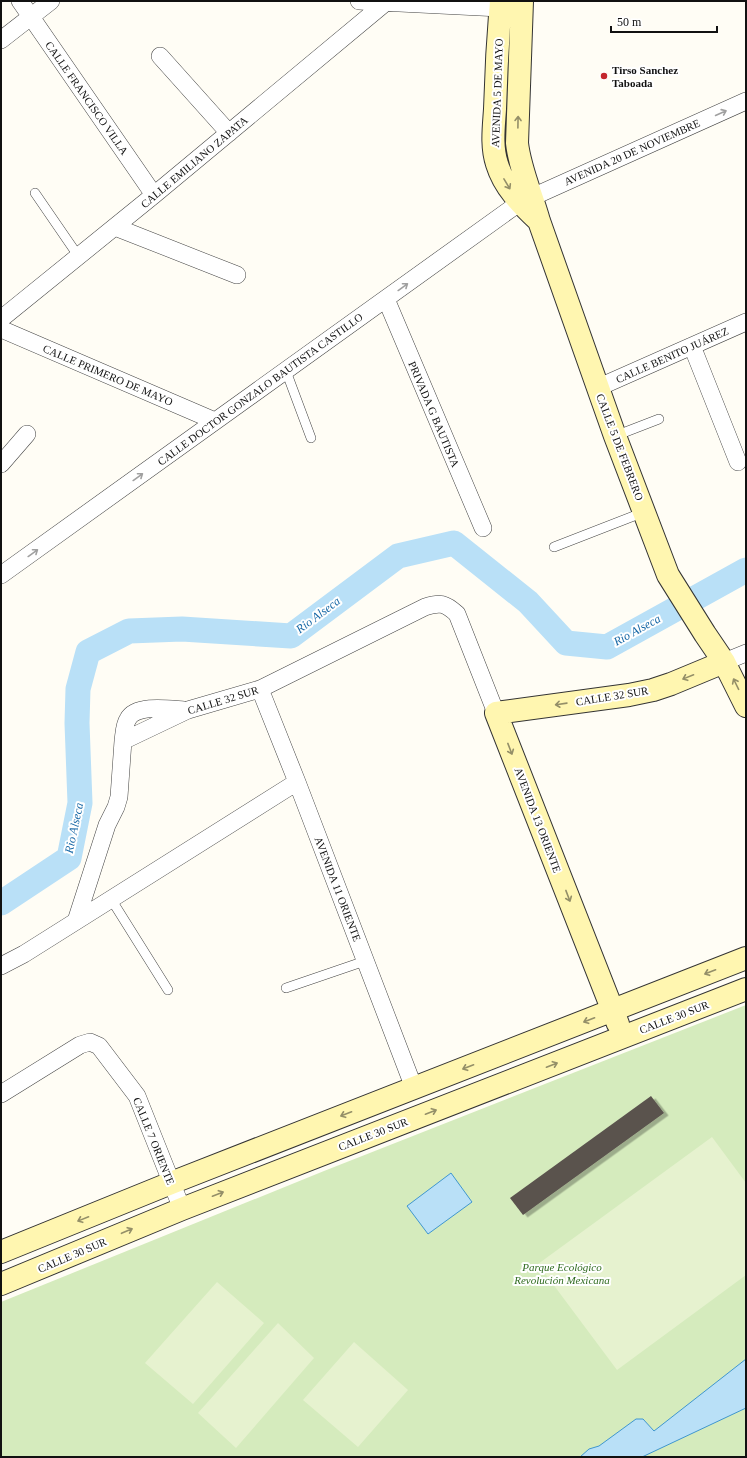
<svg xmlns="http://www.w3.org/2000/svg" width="747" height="1458" font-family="'Times New Roman',serif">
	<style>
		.green { fill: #d5ebbd }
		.pitch { fill: #e6f2cf }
		.water { fill: #b9e0f7; stroke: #3f96cf }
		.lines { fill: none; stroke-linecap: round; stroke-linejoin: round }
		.river { stroke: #b9e0f7; stroke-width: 25 }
		.building { fill: #5a524d; filter: url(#shadow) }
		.service-casing { stroke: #444; stroke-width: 10 }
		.minor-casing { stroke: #444; stroke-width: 18 }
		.secondary-casing { stroke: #333; stroke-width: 24 }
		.service { stroke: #fff; stroke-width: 9 }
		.minor { stroke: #fff; stroke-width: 17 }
		.secondary { stroke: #fff6b0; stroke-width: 22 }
		.oneway { stroke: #a0a0a0 }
		.oneway2 { stroke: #948f68 }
		.poi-dot { fill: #c4262e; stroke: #fff; stroke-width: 1.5 }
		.labels { text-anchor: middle; stroke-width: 4; stroke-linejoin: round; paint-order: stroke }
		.poi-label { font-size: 11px; font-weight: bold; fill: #111; stroke: #fff; text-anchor: start }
		.street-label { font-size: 11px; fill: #111; stroke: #fff }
		.park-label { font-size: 11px; font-style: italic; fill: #2f6b1f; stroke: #fff }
		.water-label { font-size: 12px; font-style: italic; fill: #1768a6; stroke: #fff }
	</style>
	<defs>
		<filter id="shadow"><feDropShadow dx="4.5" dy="2.5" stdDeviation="0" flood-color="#0004"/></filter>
	</defs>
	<rect width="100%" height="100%" fill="#fffdf5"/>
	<!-- green -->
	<path class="green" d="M 746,1005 L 746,1457 L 1,1457 L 1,1302 L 324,1171 Z"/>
	<!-- pitch -->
	<path class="pitch" d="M 712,1137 L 746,1183 L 746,1275 L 617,1370 L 538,1264 Z
		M 217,1282 L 264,1323 L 193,1404 L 145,1363 Z
		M 278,1323 L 314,1358 L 236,1448 L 198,1413 Z
		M 354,1342 L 408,1390 L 358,1447 L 303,1400 Z"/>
	<!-- water -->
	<path class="water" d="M 451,1173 L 472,1202 L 428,1234 L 407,1206 Z
		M 746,1359 L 746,1408 L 642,1457 L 580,1457 L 589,1449 L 599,1446 L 636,1419 L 643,1419 L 654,1431 Z"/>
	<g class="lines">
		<!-- river -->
		<path class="river" d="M 1,903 L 69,858 L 80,803 L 77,723 L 78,689 L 88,652 L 129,631 L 182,629 L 291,636 L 398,556 L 454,543 L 528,602 L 566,643 L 607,647 L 746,570"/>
	</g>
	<!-- building -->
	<path class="building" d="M 651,1096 L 664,1113 L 523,1215 L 510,1198 Z"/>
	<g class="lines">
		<defs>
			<path id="service" d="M 35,193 L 79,257
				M 286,371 L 311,438
				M 615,436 L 659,419
				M 554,547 L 644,512
				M 111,899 L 168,990
				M 286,988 L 365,961"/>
			<path id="minor" d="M 20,1 L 154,195
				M 359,1 L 500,8
				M 1,40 L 51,1
				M 160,56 L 229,133
				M 115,227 L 237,275
				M 386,299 L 483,528
				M 1,319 L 154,195 L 385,3
				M 1,329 L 215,421
				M 692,346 L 738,462
				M 597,388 L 746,322
				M 1,464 L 27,434
				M 1,575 L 519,203 L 746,101
				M 724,662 L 746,653
				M 260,689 L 297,782 L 414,1088
				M 123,741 C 124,734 124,725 128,719 C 136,704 169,709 184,710
				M 76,921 L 107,825 L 116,807 L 119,797 L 123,741 L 188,710 L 260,689 L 425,607 C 440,602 445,603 457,614 L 496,713
				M 1,966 L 24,954 L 297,782
				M 1,1094 L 80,1045 L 90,1042 L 99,1046 L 137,1096 L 182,1209"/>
			<path id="secondary" d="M 501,1 C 498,37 496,73 495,109 C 494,126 491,146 497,164 C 504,187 521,204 538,220
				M 522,1 L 517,143 C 520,170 532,195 539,221 L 615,436 L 668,575 L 705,634 L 724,662 L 746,706
				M 618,1024 L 496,713 L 629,695 L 653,690 L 671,684 L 724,662
				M 1,1252 L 171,1183 L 746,958
				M 1,1284 L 182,1209 L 746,989"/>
		</defs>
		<!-- service casing -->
		<use href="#service" class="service-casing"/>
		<!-- minor casing -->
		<use href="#minor" class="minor-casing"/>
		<!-- secondary casing -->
		<use href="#secondary" class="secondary-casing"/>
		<!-- service -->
		<use href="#service" class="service"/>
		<!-- minor -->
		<use href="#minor" class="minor"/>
		<!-- secondary -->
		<use href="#secondary" class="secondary"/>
	</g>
	<!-- one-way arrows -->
	<defs><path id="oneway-shaft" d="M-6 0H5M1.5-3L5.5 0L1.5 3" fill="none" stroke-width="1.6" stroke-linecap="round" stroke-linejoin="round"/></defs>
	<g class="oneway">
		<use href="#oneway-shaft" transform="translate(721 113) rotate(-24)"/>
		<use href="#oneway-shaft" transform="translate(403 287) rotate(-36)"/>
		<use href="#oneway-shaft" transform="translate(138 477) rotate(-36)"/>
		<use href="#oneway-shaft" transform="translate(33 553) rotate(-36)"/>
	</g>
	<g class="oneway2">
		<use href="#oneway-shaft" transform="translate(518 122) rotate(-89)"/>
		<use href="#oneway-shaft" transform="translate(507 184) rotate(59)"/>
		<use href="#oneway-shaft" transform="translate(688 677) rotate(158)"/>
		<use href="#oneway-shaft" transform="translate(736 684) rotate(-116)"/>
		<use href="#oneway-shaft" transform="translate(561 704) rotate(172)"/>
		<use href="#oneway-shaft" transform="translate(510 749) rotate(69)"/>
		<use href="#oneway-shaft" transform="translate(568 896) rotate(69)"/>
		<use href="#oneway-shaft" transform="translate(710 972) rotate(159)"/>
		<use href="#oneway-shaft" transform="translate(589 1020) rotate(159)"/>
		<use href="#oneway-shaft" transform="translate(552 1065) rotate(-21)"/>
		<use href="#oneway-shaft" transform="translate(468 1067) rotate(159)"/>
		<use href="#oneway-shaft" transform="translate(431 1112) rotate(-21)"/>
		<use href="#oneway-shaft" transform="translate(346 1114) rotate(159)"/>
		<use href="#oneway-shaft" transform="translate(218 1194) rotate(-21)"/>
		<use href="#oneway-shaft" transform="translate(83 1219) rotate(158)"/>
		<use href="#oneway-shaft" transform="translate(127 1231) rotate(-23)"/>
	</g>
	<!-- markers -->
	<circle class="poi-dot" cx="604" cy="76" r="4"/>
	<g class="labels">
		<!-- poi labels -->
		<g class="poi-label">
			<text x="612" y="74">Tirso Sanchez<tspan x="612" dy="13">Taboada</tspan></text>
		</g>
		<!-- street labels -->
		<g class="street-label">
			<text transform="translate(497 93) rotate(-88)" y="4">AVENIDA 5 DE MAYO</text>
			<text transform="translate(87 98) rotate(55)" y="4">CALLE FRANCISCO VILLA</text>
			<text transform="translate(632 152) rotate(-24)" y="4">AVENIDA 20 DE NOVIEMBRE</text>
			<text transform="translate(194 162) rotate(-40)" y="4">CALLE EMILIANO ZAPATA</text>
			<text transform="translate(672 355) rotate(-24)" y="4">CALLE BENITO JUÁREZ</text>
			<text transform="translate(108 375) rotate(23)" y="4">CALLE PRIMERO DE MAYO</text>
			<text transform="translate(260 389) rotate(-36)" y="4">CALLE DOCTOR GONZALO BAUTISTA CASTILLO</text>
			<text transform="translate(434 414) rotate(67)" y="4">PRIVADA G BAUTISTA</text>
			<text transform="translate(620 447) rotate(69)" y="4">CALLE 5 DE FEBRERO</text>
			<text transform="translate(612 696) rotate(-9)" y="4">CALLE 32 SUR</text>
			<text transform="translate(223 700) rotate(-17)" y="4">CALLE 32 SUR</text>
			<text transform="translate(538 820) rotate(69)" y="4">AVENIDA 13 ORIENTE</text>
			<text transform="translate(338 889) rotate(69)" y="4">AVENIDA 11 ORIENTE</text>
			<text transform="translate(674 1017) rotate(-21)" y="4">CALLE 30 SUR</text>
			<text transform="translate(373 1134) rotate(-21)" y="4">CALLE 30 SUR</text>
			<text transform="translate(154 1141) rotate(68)" y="4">CALLE 7 ORIENTE</text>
			<text transform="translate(72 1255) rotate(-23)" y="4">CALLE 30 SUR</text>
		</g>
		<!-- park labels -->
		<g class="park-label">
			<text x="562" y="1271">Parque Ecológico<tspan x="562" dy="13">Revolución Mexicana</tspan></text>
		</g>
		<!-- water labels -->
		<g class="water-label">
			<text transform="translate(318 615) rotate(-37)" y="4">Rio Alseca</text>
			<text transform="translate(637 630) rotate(-29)" y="4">Rio Alseca</text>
			<text transform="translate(74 828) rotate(-78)" y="4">Rio Alseca</text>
		</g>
	</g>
	<!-- border -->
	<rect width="747" height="1458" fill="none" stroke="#111111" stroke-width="4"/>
	<!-- scale -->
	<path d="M611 26v6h106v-6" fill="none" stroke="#111111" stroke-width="2"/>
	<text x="617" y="26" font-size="12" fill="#111111" stroke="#ffffff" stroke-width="3" paint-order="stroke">50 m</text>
</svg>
